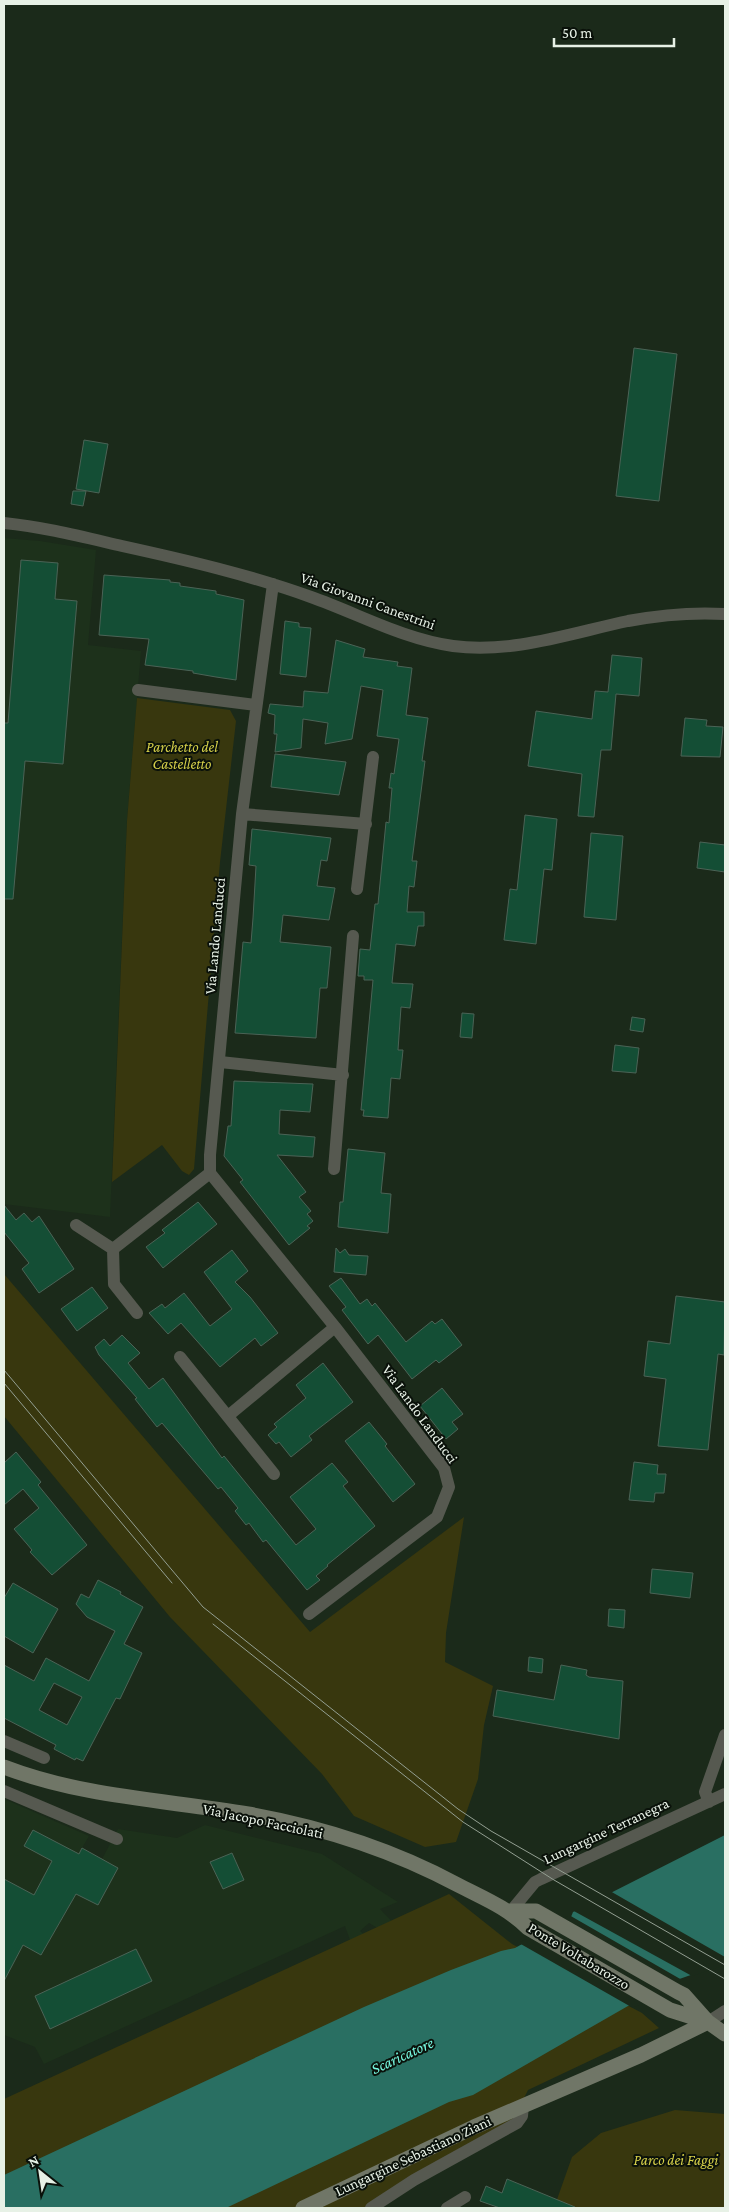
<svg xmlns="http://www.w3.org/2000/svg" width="729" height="2212" font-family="'Crimson Pro',serif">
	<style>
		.built { fill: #1d311b }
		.green { fill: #38370e }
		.water { fill: #296f62 }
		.pier { fill: #1b2a1a }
		.building { fill: #144e35; stroke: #4b6356; fill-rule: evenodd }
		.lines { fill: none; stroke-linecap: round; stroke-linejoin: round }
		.street { stroke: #565950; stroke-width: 12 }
		.secondary { stroke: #707667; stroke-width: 15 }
		.tram { stroke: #939f92; stroke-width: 1 }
		.labels { text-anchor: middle; stroke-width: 4; stroke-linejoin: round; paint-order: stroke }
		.street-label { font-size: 15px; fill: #e7f1e6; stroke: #0a110a }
		.park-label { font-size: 15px; font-style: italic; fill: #d5cf49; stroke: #0a110a }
		.water-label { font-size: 16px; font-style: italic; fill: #78f9e1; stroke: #0a110a }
	</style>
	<rect width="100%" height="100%" fill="#1b2a1a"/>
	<!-- built -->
	<path class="built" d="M 4,538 L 40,541 L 96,550 L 88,645 L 141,651 L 127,820 L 110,1217 L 4,1204 Z
		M 4,1799 L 89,1836 L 82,1848 L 102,1859 L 118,1829 L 177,1838 L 205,1825 L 322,1854 L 398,1902 L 380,1909 L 409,1939 L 379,1929 L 369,1923 L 360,1931 L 367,1937 L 351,1943 L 345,1926 L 44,2064 L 35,2047 L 4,2035 Z"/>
	<!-- green -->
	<path class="green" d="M 137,698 L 230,710 L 236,721 L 220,862 L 194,1169 L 189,1175 L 182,1171 L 162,1145 L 112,1182 L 127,821 Z
		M 4,1274 L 310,1632 L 464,1517 L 446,1633 L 445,1662 L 493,1686 L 484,1725 L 478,1779 L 456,1842 L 425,1847 L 354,1816 L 322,1774 L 170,1617 L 4,1416 Z
		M 449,1894 L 512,1944 L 642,2013 L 659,2028 L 528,2090 L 508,2130 L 373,2208 L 4,2208 L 4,2099 Z
		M 675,2110 L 725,2114 L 725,2208 L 554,2208 L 572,2157 L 601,2133 Z"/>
	<!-- water -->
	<path class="water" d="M 725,1835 L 725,1963 L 668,1983 L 473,2095 L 449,2102 L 226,2208 L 4,2208 L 4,2175 L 364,2007 L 451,1970 L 501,1951 L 515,1948 L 571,1917 L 573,1912 Z"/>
	<!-- pier -->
	<path class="pier" d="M 610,1891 L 725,1957 L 725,1965 L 692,1976 L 572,1910 Z
		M 569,1915 L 682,1980 L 633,2008 L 519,1943 Z"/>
	<!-- building -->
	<path class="building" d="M 634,348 L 677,354 L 659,501 L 616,496 Z
		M 84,440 L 108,444 L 99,493 L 76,489 Z
		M 73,491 L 86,491 L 83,506 L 71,504 Z
		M 21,560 L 58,563 L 55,599 L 77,601 L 63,764 L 25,761 L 13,899 L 4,899 L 4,723 L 8,723 Z
		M 104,575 L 170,580 L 170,582 L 180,583 L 180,586 L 216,591 L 216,594 L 244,600 L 236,680 L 216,677 L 193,673 L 193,671 L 145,665 L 149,639 L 99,635 Z
		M 285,621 L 299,623 L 299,627 L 311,628 L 306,677 L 280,674 Z
		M 336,640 L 365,649 L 363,657 L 398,662 L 397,666 L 412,668 L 406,715 L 428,718 L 422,761 L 425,761 L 412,861 L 417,861 L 414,887 L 409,886 L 407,912 L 424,912 L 424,926 L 418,926 L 415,946 L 396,944 L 392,983 L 413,984 L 410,1008 L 401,1007 L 398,1050 L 403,1050 L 400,1079 L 391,1078 L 388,1118 L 363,1116 L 364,1110 L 361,1110 L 373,980 L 364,980 L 364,976 L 358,976 L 360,949 L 370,950 L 375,904 L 378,904 L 386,822 L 389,823 L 392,788 L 389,788 L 391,773 L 394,774 L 399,739 L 377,736 L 383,690 L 361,686 L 352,739 L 325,744 L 328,723 L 303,719 L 301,748 L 275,752 L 277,734 L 274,734 L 275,715 L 268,713 L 270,704 L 303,707 L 304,691 L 328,693 Z
		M 612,655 L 642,658 L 639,696 L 616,694 L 611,750 L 601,750 L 594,817 L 578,816 L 582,774 L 528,766 L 536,711 L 592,719 L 595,691 L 608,692 Z
		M 685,718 L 707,720 L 706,726 L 723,727 L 720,757 L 681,756 Z
		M 275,754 L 346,762 L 339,795 L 271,787 Z
		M 525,815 L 557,819 L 552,870 L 544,869 L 536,944 L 504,940 L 510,889 L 517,890 Z
		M 252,829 L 331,838 L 327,861 L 321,860 L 317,886 L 335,888 L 329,920 L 283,915 L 280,942 L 331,947 L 327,988 L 320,988 L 316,1038 L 235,1033 L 243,942 L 251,943 L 253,918 L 256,866 L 249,865 Z
		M 591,833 L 623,836 L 616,920 L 584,917 Z
		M 700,842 L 725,845 L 725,872 L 697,868 Z
		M 462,1013 L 474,1014 L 472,1038 L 460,1037 Z
		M 632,1017 L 645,1019 L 643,1032 L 630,1030 Z
		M 615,1045 L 639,1048 L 636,1073 L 612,1071 Z
		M 234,1081 L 313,1084 L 310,1112 L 280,1110 L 279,1134 L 315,1137 L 313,1157 L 277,1155 L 306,1192 L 299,1197 L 311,1211 L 307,1214 L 313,1221 L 307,1226 L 310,1228 L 289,1245 L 240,1182 L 243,1180 L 224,1156 L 228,1126 L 231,1126 Z
		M 348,1149 L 385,1153 L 381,1193 L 391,1194 L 388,1233 L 338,1227 L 340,1202 L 343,1202 Z
		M 198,1202 L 217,1224 L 163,1268 L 146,1247 L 165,1233 L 162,1230 Z
		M 4,1205 L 16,1220 L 24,1213 L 32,1222 L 39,1216 L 74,1269 L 39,1293 L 22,1269 L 29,1263 L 4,1232 Z
		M 336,1248 L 340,1253 L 345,1249 L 349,1255 L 368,1256 L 366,1275 L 334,1272 Z
		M 232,1250 L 248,1271 L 235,1282 L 250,1297 L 278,1333 L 261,1346 L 255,1338 L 220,1367 L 181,1323 L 168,1334 L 149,1313 L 162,1304 L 165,1308 L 184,1293 L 210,1326 L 232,1309 L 204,1272 Z
		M 341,1278 L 360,1304 L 367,1299 L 372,1306 L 375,1303 L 406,1342 L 432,1321 L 435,1324 L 442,1319 L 462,1345 L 439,1363 L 436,1360 L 412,1379 L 378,1335 L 368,1344 L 342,1310 L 346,1307 L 329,1286 Z
		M 92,1287 L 108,1308 L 77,1331 L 61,1309 Z
		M 676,1296 L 725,1302 L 724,1355 L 718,1354 L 708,1450 L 658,1446 L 666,1379 L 644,1376 L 648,1341 L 670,1344 Z
		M 122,1335 L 140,1353 L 128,1363 L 149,1389 L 163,1378 L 222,1458 L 224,1456 L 296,1545 L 316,1529 L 290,1497 L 332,1463 L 348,1482 L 343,1486 L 375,1526 L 327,1565 L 328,1566 L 316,1576 L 320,1580 L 307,1590 L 266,1540 L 263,1542 L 249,1523 L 246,1525 L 235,1511 L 238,1508 L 221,1487 L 218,1489 L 162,1423 L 157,1427 L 135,1399 L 137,1398 L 99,1355 L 95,1347 L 104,1339 L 110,1346 Z
		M 323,1363 L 353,1402 L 309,1436 L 312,1440 L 291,1457 L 279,1442 L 276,1444 L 268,1435 L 277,1427 L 274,1424 L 306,1398 L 296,1385 Z
		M 442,1388 L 463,1414 L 452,1422 L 458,1429 L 446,1439 L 420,1406 Z
		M 369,1422 L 387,1444 L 385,1446 L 415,1484 L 393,1502 L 345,1441 Z
		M 16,1452 L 41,1482 L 38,1485 L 87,1545 L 52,1575 L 30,1552 L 32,1550 L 27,1544 L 14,1529 L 39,1508 L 23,1489 L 4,1505 L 4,1463 Z
		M 634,1462 L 658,1465 L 657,1474 L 666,1474 L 664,1493 L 655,1493 L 654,1502 L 629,1500 Z
		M 652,1569 L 693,1573 L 690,1598 L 650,1593 Z
		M 98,1580 L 121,1592 L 120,1594 L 143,1607 L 124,1644 L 142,1653 L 120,1699 L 116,1698 L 83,1761 L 76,1758 L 75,1760 L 54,1749 L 56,1745 L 4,1718 L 4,1665 L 34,1681 L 46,1658 L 89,1681 L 115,1631 L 87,1617 L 76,1604 L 81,1594 L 89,1598 ZM 54,1683 L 82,1697 L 67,1725 L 39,1710 Z
		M 13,1583 L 58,1609 L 33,1653 L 4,1636 L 4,1598 Z
		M 609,1609 L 625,1610 L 624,1628 L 608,1626 Z
		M 529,1657 L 543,1659 L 542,1673 L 528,1671 Z
		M 561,1665 L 587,1670 L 586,1675 L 589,1677 L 623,1681 L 619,1739 L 493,1716 L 497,1690 L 554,1700 Z
		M 33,1830 L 79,1854 L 82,1848 L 118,1868 L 98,1905 L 76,1894 L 41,1955 L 23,1945 L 4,1981 L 4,1879 L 34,1895 L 52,1861 L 24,1846 Z
		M 232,1853 L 244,1880 L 223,1889 L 210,1862 Z
		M 136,1949 L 152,1981 L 50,2029 L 35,1996 Z
		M 507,2179 L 575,2207 L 575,2208 L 500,2208 L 480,2201 L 486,2186 L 502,2193 Z"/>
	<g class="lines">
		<!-- street -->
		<path class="street" d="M 4,523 C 44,527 83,537 122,546 C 186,560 250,575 311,597 C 359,614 403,639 453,646 C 512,654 571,633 628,621 C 660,615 692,612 725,614
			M 273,584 L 242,814 L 210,1155 L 210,1173 L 335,1327 L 444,1468 L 449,1487 L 437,1517 L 309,1614
			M 138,690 L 256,705
			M 242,814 L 366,824
			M 357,889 L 373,757
			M 220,1062 L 343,1075
			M 334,1169 L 353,936
			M 76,1225 L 113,1249 L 114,1284 L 137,1313
			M 113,1249 L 210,1173
			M 180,1357 L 274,1474
			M 228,1416 L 335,1327
			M 4,1741 L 44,1758
			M 4,1791 L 117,1839
			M 709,1802 L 705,1792 L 725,1735
			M 511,1911 L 535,1882 L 541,1879 L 725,1794
			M 708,2022 L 725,2011
			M 371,2208 L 414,2180 L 517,2123 L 522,2116 L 523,2105
			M 447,2208 L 465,2197"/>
		<!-- secondary -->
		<path class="secondary" d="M 4,1767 C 82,1797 166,1800 248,1814 C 321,1827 393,1850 458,1885 C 485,1899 506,1907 528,1928 L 670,2010 L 708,2022
			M 511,1911 L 536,1911 L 678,1992 L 684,1995 L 708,2022 L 725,2034
			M 303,2208 L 474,2127 L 641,2055 L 708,2022"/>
		<!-- tram -->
		<path class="tram" d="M 4,1370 L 203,1607 L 458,1809 L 491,1831 L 725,1965
			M 4,1383 L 172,1583
			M 213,1624 L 463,1822 L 554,1880 L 725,1979"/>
	</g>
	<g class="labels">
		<!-- street labels -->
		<g class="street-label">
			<text transform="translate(368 601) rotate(20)" y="5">Via Giovanni Canestrini</text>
			<text transform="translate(215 936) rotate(-85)" y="5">Via Lando Landucci</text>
			<text transform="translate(420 1414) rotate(54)" y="5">Via Lando Landucci</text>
			<text transform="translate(263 1821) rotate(12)" y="5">Via Jacopo Facciolati</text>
			<text transform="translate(606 1831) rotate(-25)" y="5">Lungargine Terranegra</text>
			<text transform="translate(579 1956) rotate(31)" y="5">Ponte Voltabarozzo</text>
			<text transform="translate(413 2156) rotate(-25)" y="5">Lungargine Sebastiano Ziani</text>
		</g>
		<!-- park labels -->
		<g class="park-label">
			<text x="182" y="752">Parchetto del<tspan x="182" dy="17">Castelletto</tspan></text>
			<text x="676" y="2165">Parco dei Faggi</text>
		</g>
		<!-- water labels -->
		<g class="water-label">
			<text transform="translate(402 2055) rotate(-25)" y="6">Scaricatore</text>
		</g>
	</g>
	<!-- border -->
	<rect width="729" height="2212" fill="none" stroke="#e7f1e6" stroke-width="10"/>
	<!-- north arrow -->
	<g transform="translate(40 2172) rotate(330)" stroke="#0a110a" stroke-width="4" paint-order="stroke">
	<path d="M0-4L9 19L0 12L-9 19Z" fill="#e7f1e6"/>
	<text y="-8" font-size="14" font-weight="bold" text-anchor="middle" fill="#e7f1e6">N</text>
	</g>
	<!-- scale -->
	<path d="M554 38v8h120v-8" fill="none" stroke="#e7f1e6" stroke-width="2.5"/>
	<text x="562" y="38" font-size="15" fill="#e7f1e6" stroke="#0a110a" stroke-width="4" paint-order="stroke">50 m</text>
</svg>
